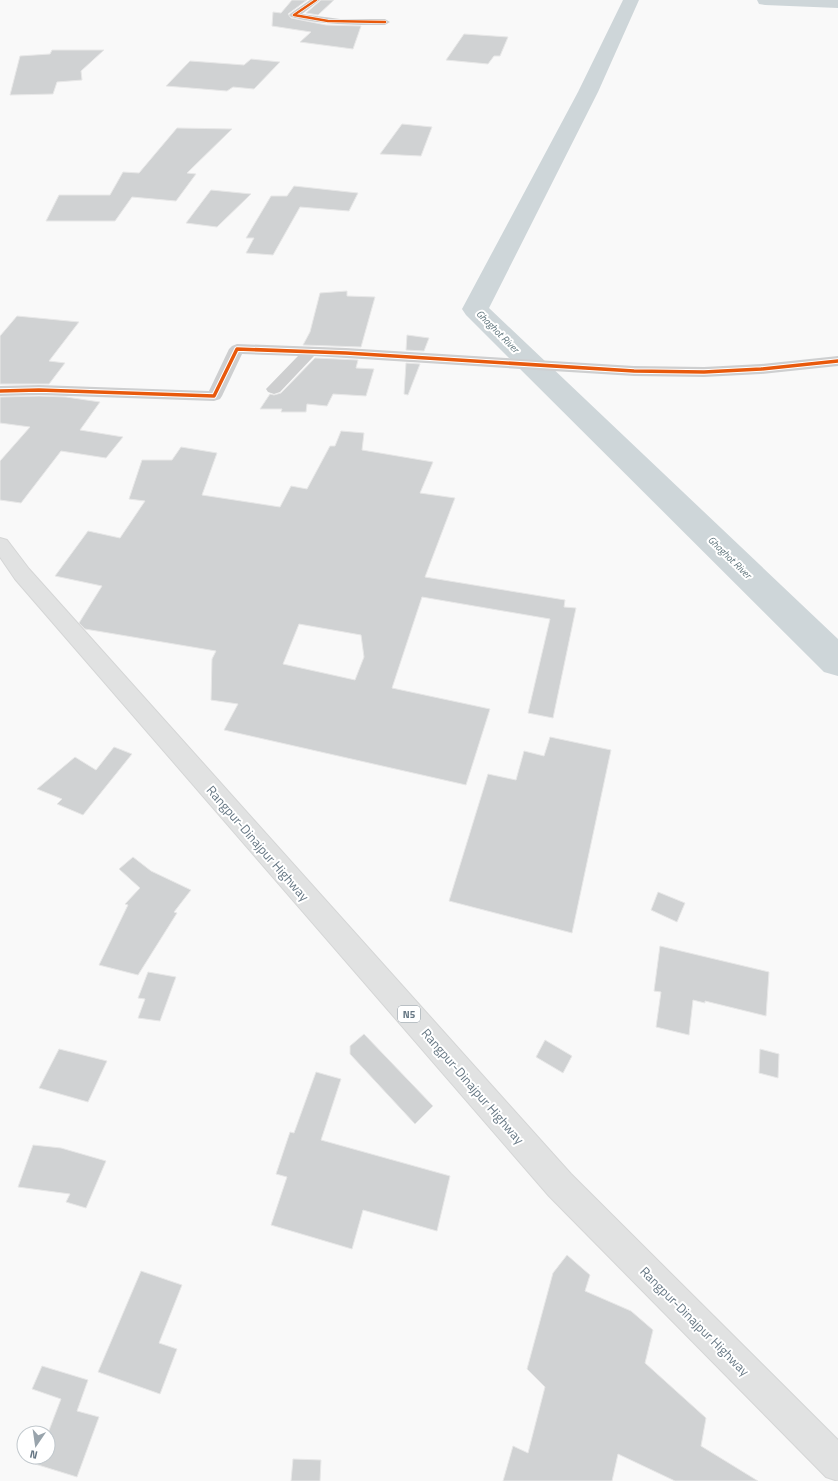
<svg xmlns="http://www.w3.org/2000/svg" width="838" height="1481" font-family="'Titillium Web',sans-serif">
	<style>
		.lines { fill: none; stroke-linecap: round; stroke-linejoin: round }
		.river { fill: #ced6d9; fill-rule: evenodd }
		.building { fill: #d0d2d3; stroke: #e8e8e8; fill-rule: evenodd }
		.highway-casing { stroke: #d5d6d6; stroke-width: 2 }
		.minor { fill: #cecfd0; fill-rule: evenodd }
		.highway { fill: #e1e2e2; fill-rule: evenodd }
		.cycleway-far1-casing { stroke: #fff; stroke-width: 3.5 }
		.cycleway-casing { stroke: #fff; stroke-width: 5.5 }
		.cycleway-far1 { stroke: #e8590c; stroke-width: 2.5 }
		.cycleway { stroke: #e8590c; stroke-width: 3.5 }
		.labels { text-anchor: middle; stroke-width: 4; stroke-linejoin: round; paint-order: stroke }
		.far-water-label { font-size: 10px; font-style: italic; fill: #60757c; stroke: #fff }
		.shield { fill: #fff; stroke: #939fa8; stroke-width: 1 }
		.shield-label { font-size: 10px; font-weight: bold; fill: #657683 }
		.near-street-label { font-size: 13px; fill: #657683; stroke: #fff }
	</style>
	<rect width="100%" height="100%" fill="#f9f9f9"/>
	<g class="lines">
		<!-- river -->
		<path class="river" d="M 623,0 L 639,0 L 598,92 L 489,308 L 838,639 L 838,676 L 824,672 L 466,315 L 462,309 L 578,92 Z
			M 757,0 L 838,0 L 838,8 L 765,5 L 759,4 Z"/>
	</g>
	<!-- building -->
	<path class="building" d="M 292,0 L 307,0 L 288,14 L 291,18 L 326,25 L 361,26 L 353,49 L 300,42 L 311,32 L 272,26 L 273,12 L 281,13 Z
		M 321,0 L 334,0 L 318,15 L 306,13 Z
		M 464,34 L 508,37 L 500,56 L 494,56 L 488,64 L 446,60 Z
		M 52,50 L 104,50 L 81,71 L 82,80 L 57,82 L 53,94 L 10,95 L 20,56 L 50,54 Z
		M 251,59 L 280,62 L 254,89 L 233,87 L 227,91 L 166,86 L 190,61 L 244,65 Z
		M 402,124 L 432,127 L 421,156 L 380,154 Z
		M 177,128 L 232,129 L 187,173 L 196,174 L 176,201 L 132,197 L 115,221 L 46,221 L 59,195 L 110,195 L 123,172 L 139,173 Z
		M 294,186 L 358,193 L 349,211 L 300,207 L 273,255 L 246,253 L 254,238 L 246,238 L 271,196 L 287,196 Z
		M 211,190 L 251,194 L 217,227 L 186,223 Z
		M 347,291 L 347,296 L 375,297 L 361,347 L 303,345 L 310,332 L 320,293 Z
		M 17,316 L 79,322 L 49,361 L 65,363 L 49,384 L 0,384 L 0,336 Z
		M 407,335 L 429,338 L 424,351 L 406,350 Z
		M 315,358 L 358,360 L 356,368 L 374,369 L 366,396 L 333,394 L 327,406 L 307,404 L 306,412 L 281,412 L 282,409 L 260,409 L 270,394 L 274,395 L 281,393 Z
		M 406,363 L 420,364 L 408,395 L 404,394 Z
		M 39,396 L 66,397 L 100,402 L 80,430 L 123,437 L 106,458 L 61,451 L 21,503 L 0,500 L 0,461 L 30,427 L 0,423 L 0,397 Z
		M 341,431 L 364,433 L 362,450 L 433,462 L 420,493 L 455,498 L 425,577 L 565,600 L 564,607 L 576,608 L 553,718 L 528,713 L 550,619 L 422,597 L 392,688 L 490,709 L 466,785 L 224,730 L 238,704 L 211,700 L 212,659 L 216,651 L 85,629 L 79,623 L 102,586 L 55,576 L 88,531 L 120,538 L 145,501 L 129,499 L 142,460 L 172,460 L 181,447 L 217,453 L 202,495 L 280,507 L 291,486 L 307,489 L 330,446 L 335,446 ZM 299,624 L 361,635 L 364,657 L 355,680 L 283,664 Z
		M 550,737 L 611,750 L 572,933 L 449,901 L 488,774 L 516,780 L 524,751 L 544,756 Z
		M 114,747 L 132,754 L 83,815 L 57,804 L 62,799 L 37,789 L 75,757 L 96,770 Z
		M 133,857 L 151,871 L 191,890 L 174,912 L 177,913 L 138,975 L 99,965 L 128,905 L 125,904 L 140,888 L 119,869 Z
		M 658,892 L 685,903 L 677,922 L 651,910 Z
		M 660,946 L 769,972 L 766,1016 L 705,1001 L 705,1003 L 693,1000 L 689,1035 L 656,1027 L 661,992 L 654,991 Z
		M 148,972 L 176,977 L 160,1021 L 138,1018 L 145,999 L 138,998 Z
		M 364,1034 L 433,1106 L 415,1124 L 350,1054 L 350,1046 Z
		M 545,1040 L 572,1056 L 563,1073 L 536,1057 Z
		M 59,1049 L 107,1061 L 88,1102 L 39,1088 Z
		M 760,1049 L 779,1054 L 778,1078 L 759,1073 Z
		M 316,1072 L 341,1079 L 321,1140 L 450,1176 L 437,1231 L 363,1210 L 352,1249 L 271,1225 L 287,1177 L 276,1174 L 290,1132 L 294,1133 Z
		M 33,1145 L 61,1148 L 106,1161 L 86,1208 L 66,1202 L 70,1194 L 18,1187 Z
		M 567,1255 L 590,1275 L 585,1291 L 631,1311 L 653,1330 L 645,1363 L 706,1418 L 701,1446 L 758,1481 L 675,1481 L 618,1454 L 612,1481 L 503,1481 L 513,1446 L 528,1453 L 545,1387 L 527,1369 L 553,1273 Z
		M 141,1271 L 182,1285 L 159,1343 L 177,1349 L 160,1394 L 98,1372 Z
		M 42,1366 L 88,1380 L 77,1411 L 99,1417 L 77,1477 L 35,1464 L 38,1457 L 48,1457 L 48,1433 L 61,1399 L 32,1389 Z
		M 293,1459 L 321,1460 L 320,1481 L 291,1481 Z"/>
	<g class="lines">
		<defs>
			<path id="highway" d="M 0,538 L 7,540 L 29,569 L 571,1174 L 838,1440 L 838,1481 L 826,1477 L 549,1196 L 15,579 L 0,557 Z"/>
		</defs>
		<!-- highway casing -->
		<use href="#highway" class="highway-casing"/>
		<!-- minor -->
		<path class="minor" d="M 310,0 L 320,0 L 302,14 L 340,19 L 385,19 L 390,22 L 385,25 C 353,25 322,25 291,17 L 289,15 L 291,13 Z
			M 237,344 L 346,348 L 634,366 L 704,367 L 761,364 L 838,356 L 838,366 L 761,374 L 704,377 L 634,376 L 314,356 L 280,392 L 274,394 L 268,392 L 266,389 L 298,356 L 242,354 L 222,396 L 220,399 L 214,401 L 39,395 L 0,396 L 0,386 L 39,385 L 209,391 L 229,349 L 232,346 Z"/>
		<!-- highway -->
		<use href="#highway" class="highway"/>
		<defs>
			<path id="cycleway-far1" d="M 316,0 L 294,15 L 328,21 L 385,22"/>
			<path id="cycleway" d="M 0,391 L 39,390 L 214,396 L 237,349 L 346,353 L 634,371 L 704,372 L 761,369 L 838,361"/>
		</defs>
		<!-- cycleway-far1 casing -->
		<use href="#cycleway-far1" class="cycleway-far1-casing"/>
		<!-- cycleway casing -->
		<use href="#cycleway" class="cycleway-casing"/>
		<!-- cycleway-far1 -->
		<use href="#cycleway-far1" class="cycleway-far1"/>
		<!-- cycleway -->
		<use href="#cycleway" class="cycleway"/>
	</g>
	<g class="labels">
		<!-- far-water labels -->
		<g class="far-water-label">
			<text transform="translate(498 331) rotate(45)" y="4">Ghaghot River</text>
			<text transform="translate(730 557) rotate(44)" y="4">Ghaghot River</text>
		</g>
		<!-- shield labels -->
		<rect class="shield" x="398" y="1006" width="22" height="16" rx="3"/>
		<g class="shield-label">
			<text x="409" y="1018">N5</text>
		</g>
		<!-- near-street labels -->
		<g class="near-street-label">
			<text transform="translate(258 843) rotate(49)" y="5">Rangpur-Dinajpur Highway</text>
			<text transform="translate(473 1086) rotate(49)" y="5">Rangpur-Dinajpur Highway</text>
			<text transform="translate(695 1321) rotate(45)" y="5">Rangpur-Dinajpur Highway</text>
		</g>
	</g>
	<!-- north arrow -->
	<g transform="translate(36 1445) rotate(193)"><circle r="19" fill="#ffffff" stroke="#c1c8cd"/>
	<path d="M0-3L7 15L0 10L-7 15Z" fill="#99a4ac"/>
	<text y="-6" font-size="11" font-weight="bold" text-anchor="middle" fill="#657683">N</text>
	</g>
</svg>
